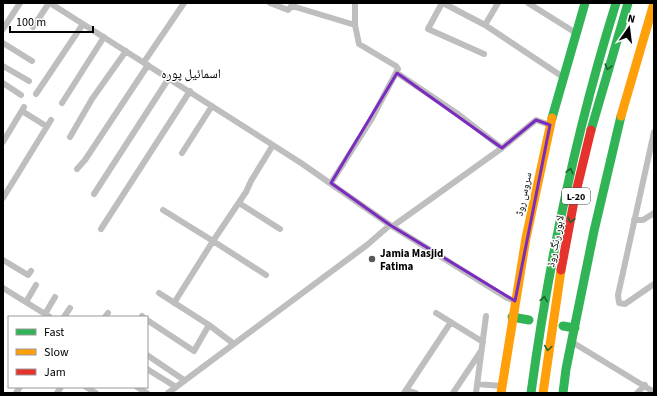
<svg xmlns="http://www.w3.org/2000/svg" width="657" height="396" font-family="'Source Sans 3','Noto Naskh Arabic',sans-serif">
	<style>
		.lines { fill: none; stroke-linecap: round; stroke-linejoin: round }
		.street { stroke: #bebebe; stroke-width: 6 }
		.fast { stroke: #30b455; stroke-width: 9 }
		.slow { stroke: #ff9f0a; stroke-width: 9 }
		.jam { stroke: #e5322d; stroke-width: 9 }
		.oneway { stroke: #1a632f }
		.marked { fill: none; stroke: #7b2cbf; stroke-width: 3; stroke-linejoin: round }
		.poi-dot { fill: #595959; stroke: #fff; stroke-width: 1.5 }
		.labels { text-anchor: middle; stroke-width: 3; stroke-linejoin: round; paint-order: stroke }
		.shield { fill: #fff; stroke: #4c4c4c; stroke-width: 1 }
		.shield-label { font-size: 10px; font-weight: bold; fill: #000 }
		.street-label { font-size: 11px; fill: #000; stroke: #fff }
		.poi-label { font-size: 11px; font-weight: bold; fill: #000; stroke: #fff; text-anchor: start }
		.quarter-label { font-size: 13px; fill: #000; stroke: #fff }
	</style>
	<rect width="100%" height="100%" fill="#fff"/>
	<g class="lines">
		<!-- street -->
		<path class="street" d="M 50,3 L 301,163 L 390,225 L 507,298 L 515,301
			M 270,3 L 288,10 L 294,3
			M 442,3 L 428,29 L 484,54
			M 443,3 L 485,25 L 563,77
			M 528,3 L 576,33
			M 292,6 L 355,25
			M 485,25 L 498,3
			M 33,27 L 49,3
			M 3,29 L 20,3
			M 3,43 L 32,61
			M 144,62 L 184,3
			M 3,66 L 29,81
			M 397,73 L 458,114 L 502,148 L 536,120 L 550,125
			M 3,83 L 21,95
			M 36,94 L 83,24
			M 62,103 L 104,37
			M 22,111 L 46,126
			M 654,132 L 618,295 L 619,303 L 625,304 L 654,284
			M 70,137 L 92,99 L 126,51
			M 3,142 L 24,107
			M 182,153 L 212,106
			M 77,169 L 85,160 L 148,65
			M 331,183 L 371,120 L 398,69 L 396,66 L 359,44 L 355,25 L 355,3
			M 94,194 L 169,78
			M 3,198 L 51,120
			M 239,203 L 280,229
			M 163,210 L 213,241 L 174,303
			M 634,220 L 643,220 L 654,213
			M 393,226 L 502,148
			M 101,229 L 190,91
			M 3,260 L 28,275 L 31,271
			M 266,275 L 213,241 L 246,192 L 251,181 L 273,145
			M 3,288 L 50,317
			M 159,293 L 209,325
			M 26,302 L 36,285
			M 436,313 L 483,342
			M 45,314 L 55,297
			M 142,316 L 143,317
			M 64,317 L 70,308
			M 105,317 L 108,313
			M 147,320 L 194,351 L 209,325 L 234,344
			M 572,342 L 654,392
			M 147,355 L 184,380
			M 147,369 L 176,387
			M 477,384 L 502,386
			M 86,387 L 96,393
			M 137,387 L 147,393
			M 406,390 L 416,393
			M 16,393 L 20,387
			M 57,393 L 61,387
			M 168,393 L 367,245 L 390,225
			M 404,393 L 451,322
			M 453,393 L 481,351
			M 476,393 L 486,316
			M 637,393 L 645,385"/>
		<!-- fast -->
		<path class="fast" d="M 552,118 L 585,3
			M 591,130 L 628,3
			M 512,317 L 529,320
			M 563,326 L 575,328
			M 531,393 C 549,260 576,131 616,3
			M 563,393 L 566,369 L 594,231 L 621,116"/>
		<!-- slow -->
		<path class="slow" d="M 621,116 L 654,3
			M 501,393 L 526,238 L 552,118
			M 543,393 L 561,270"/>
		<!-- jam -->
		<path class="jam" d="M 561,270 L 575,196 L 591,130"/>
	</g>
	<!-- one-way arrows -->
	<defs><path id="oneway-chevron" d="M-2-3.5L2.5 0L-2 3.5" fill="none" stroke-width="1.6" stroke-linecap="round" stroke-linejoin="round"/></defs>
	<g class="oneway">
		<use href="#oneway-chevron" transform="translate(608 67) rotate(106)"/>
		<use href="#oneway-chevron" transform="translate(570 171) rotate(-77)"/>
		<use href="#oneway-chevron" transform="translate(571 220) rotate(102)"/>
		<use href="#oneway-chevron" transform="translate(544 299) rotate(-81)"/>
		<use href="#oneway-chevron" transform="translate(548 348) rotate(98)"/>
	</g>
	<!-- marked area -->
	<path class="marked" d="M 397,73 L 502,148 L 536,120 L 550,125 L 515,301 L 390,225 L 331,183 Z"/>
	<!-- markers -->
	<circle class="poi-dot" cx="372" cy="259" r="4"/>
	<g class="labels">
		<!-- shield labels -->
		<rect class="shield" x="562" y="188" width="28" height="16" rx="3"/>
		<g class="shield-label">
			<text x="576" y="200">L-20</text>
		</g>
		<!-- street labels -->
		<g class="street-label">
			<text transform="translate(523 194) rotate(-78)" y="4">سروس روڈ</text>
			<text transform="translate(555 241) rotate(-79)" y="4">لاہور رنگ روڈ</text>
		</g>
		<!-- poi labels -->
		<g class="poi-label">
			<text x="380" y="257">Jamia Masjid<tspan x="380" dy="13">Fatima</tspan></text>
		</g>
		<!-- quarter labels -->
		<g class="quarter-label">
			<text x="191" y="78">اسمائیل پورہ</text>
		</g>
	</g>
	<!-- border -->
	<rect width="657" height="396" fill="none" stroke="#000000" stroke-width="8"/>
	<!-- legend -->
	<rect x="8" y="316" width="140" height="72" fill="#ffffff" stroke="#999999"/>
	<rect x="16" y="329" width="20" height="6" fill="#30b455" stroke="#999999"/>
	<text x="44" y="336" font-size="12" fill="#000000">Fast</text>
	<rect x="16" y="349" width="20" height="6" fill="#ff9f0a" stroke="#999999"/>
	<text x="44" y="356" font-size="12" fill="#000000">Slow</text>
	<rect x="16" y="369" width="20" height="6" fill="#e5322d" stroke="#999999"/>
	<text x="44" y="376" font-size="12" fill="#000000">Jam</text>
	<!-- north arrow -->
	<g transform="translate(629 28) rotate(14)" stroke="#ffffff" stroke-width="3" paint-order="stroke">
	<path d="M0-3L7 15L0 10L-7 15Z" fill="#000000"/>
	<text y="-6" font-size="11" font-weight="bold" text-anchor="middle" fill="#000000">N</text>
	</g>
	<!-- scale -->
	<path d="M10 26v6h83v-6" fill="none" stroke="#000000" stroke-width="2"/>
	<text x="16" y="26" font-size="12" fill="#000000" stroke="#ffffff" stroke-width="3" paint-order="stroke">100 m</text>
</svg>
